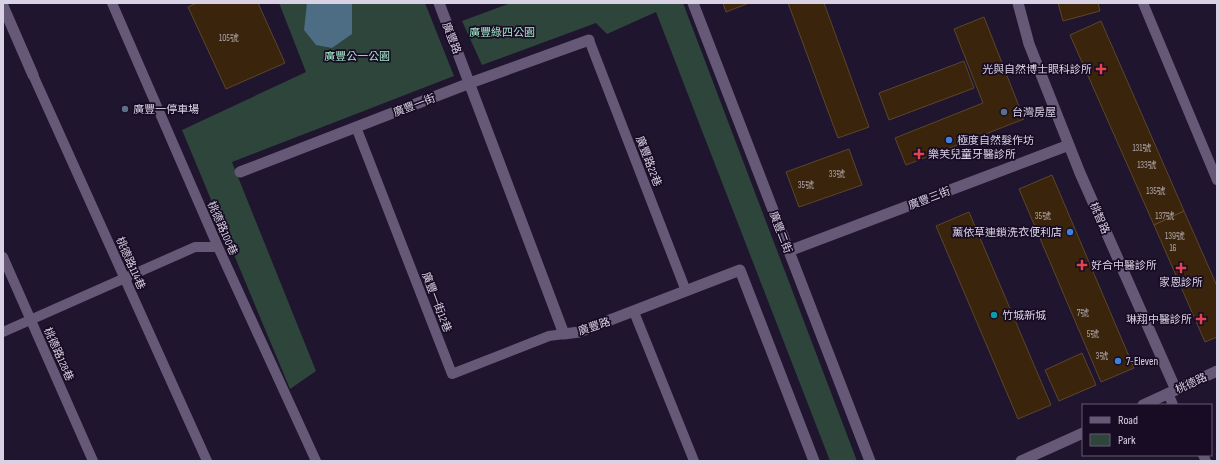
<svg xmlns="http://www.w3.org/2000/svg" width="1220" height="464" font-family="'Sofia Sans Condensed','Noto Sans TC',sans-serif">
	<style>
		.green { fill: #2d453a }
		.water { fill: #4c6d84 }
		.building { fill: #3a250c; stroke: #5b452b }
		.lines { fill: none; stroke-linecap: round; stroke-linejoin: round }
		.service { stroke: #655977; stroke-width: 10 }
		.pedestrian { stroke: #655977; stroke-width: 11 }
		.minor { stroke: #655977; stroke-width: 11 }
		.health-dot { fill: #e0444e; stroke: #170c24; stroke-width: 1.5 }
		.service-dot { fill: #5c6f8a; stroke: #170c24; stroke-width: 1.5 }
		.shop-dot { fill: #3f7fe0; stroke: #170c24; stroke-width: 1.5 }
		.culture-dot { fill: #0f9aa8; stroke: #170c24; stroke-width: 1.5 }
		.labels { text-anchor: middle; stroke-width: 3.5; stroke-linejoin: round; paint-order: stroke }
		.number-label { font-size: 9px; fill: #b1a7ae }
		.park-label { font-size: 11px; fill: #a4e9c8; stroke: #170c24 }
		.street-label { font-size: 11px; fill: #d9d2e4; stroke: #170c24 }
		.poi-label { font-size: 11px; fill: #d9d2e4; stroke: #170c24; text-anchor: start }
	</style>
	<rect width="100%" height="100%" fill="#20152e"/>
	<!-- green -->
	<path class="green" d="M 279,3 L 425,3 L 454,76 L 232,162 L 316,371 L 290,389 L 182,130 L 306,72 Z
		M 511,3 L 683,3 L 857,461 L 830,461 L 656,12 L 607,34 L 596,23 L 482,65 L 462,21 Z"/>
	<!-- water -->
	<path class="water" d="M 307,3 L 352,3 L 352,34 L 332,48 L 316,45 L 304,30 Z"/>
	<!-- building -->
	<path class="building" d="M 197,3 L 258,3 L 285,63 L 226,89 L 188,7 Z
		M 723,3 L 749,3 L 726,12 Z
		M 788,3 L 824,3 L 869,127 L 838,138 Z
		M 1058,3 L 1098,3 L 1100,11 L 1063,21 Z
		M 984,17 L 1024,119 L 906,165 L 895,138 L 983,103 L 954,29 Z
		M 1101,21 L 1184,211 L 1154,225 L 1070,35 Z
		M 964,61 L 974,88 L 889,120 L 879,93 Z
		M 849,149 L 862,185 L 799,207 L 786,172 Z
		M 1052,175 L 1134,368 L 1101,382 L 1019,189 Z
		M 1184,211 L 1217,286 L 1217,337 L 1205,342 L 1154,225 Z
		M 969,212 L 1051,405 L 1018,419 L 936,226 Z
		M 1082,353 L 1096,385 L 1059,401 L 1045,370 Z"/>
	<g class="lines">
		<!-- service -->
		<path class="service" d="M 112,3 L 218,247 L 316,461
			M 1143,3 L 1217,180
			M 589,40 L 686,291
			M 33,75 L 207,461
			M 356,127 L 452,374 L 549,336 L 564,334
			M 3,257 L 93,461
			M 634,312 L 694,461
			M 3,332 L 195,247 L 218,247
			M 1168,393 L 1173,405
			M 1203,455 L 1206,461"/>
		<!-- pedestrian -->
		<path class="pedestrian" d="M 3,6 L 33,75"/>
		<!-- minor -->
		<path class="minor" d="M 439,3 L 564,334 L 579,332 L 740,270 L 814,461
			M 693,3 L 870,461
			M 1018,3 L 1029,44 L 1080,173 L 1176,390
			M 240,172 L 470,83 L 589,40
			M 789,251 L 1069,145
			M 1143,405 L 1217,371
			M 1021,461 L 1083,433"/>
	</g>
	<!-- markers -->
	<g class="health-dot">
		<path d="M1099 63h4v4h4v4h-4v4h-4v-4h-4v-4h4z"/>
		<path d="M917 148h4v4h4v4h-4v4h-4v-4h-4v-4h4z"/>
		<path d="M1080 259h4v4h4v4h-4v4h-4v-4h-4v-4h4z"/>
		<path d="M1179 262h4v4h4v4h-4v4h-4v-4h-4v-4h4z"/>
		<path d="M1199 313h4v4h4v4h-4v4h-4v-4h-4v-4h4z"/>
	</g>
	<g class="service-dot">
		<circle cx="125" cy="109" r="4"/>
		<circle cx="1004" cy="112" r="4"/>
	</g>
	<g class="shop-dot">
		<circle cx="949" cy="140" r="4"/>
		<circle cx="1070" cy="232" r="4"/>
		<circle cx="1118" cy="361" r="4"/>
	</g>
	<circle class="culture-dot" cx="994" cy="315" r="4"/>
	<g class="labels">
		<!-- number labels -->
		<g class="number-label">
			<text x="229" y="41">105號</text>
			<text x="1142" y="151">131號</text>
			<text x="1147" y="168">133號</text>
			<text x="837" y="177">33號</text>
			<text x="806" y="188">35號</text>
			<text x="1156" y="194">135號</text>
			<text x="1043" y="219">35號</text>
			<text x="1165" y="219">137號</text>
			<text x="1175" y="239">139號</text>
			<text x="1173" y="251">16</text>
			<text x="1083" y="316">7號</text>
			<text x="1093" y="337">5號</text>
			<text x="1102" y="359">3號</text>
		</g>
		<!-- park labels -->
		<g class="park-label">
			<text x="502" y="36">廣豐綠四公園</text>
			<text x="357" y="60">廣豐公一公園</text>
		</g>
		<!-- street labels -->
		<g class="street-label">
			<text transform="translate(452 38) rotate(69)" y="4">廣豐路</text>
			<text transform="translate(414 105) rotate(-21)" y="4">廣豐一街</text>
			<text transform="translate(649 161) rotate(69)" y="4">廣豐路22巷</text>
			<text transform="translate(929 198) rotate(-21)" y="4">廣豐三街</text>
			<text transform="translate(1100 218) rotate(66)" y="4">桃智路</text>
			<text transform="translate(223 228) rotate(66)" y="4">桃德路100巷</text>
			<text transform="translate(781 232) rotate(69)" y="4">廣豐二街</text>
			<text transform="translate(131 263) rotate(66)" y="4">桃德路114巷</text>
			<text transform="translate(437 302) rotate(69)" y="4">廣豐一街12巷</text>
			<text transform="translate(594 326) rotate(-18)" y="4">廣豐路</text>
			<text transform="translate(59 354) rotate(66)" y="4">桃德路128巷</text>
			<text transform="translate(1191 383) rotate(-25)" y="4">桃德路</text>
		</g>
		<!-- poi labels -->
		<g class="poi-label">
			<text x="1092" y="73" text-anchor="end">光與自然博士眼科診所</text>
			<text x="133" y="113">廣豐一停車場</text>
			<text x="1012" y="116">台灣房屋</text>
			<text x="957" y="144">極度自然髮作坊</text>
			<text x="928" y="158">樂芙兒童牙醫診所</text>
			<text x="1062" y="236" text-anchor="end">薰依草連鎖洗衣便利店</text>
			<text x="1091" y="269">好合中醫診所</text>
			<text x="1181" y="286" text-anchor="middle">家恩診所</text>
			<text x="1002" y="319">竹城新城</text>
			<text x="1192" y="323" text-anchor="end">琳翔中醫診所</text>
			<text x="1126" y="365">7-Eleven</text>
		</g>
	</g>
	<!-- border -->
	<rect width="1220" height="464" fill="none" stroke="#d9d2e4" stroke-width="8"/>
	<!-- legend -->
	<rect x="1082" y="404" width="130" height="52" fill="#170c24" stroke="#655b71"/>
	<rect x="1090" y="417" width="20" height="6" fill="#655977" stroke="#655b71"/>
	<text x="1118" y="424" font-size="12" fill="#d9d2e4">Road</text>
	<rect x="1090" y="434" width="20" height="12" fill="#2d453a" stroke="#655b71"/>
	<text x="1118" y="444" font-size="12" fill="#d9d2e4">Park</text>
</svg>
